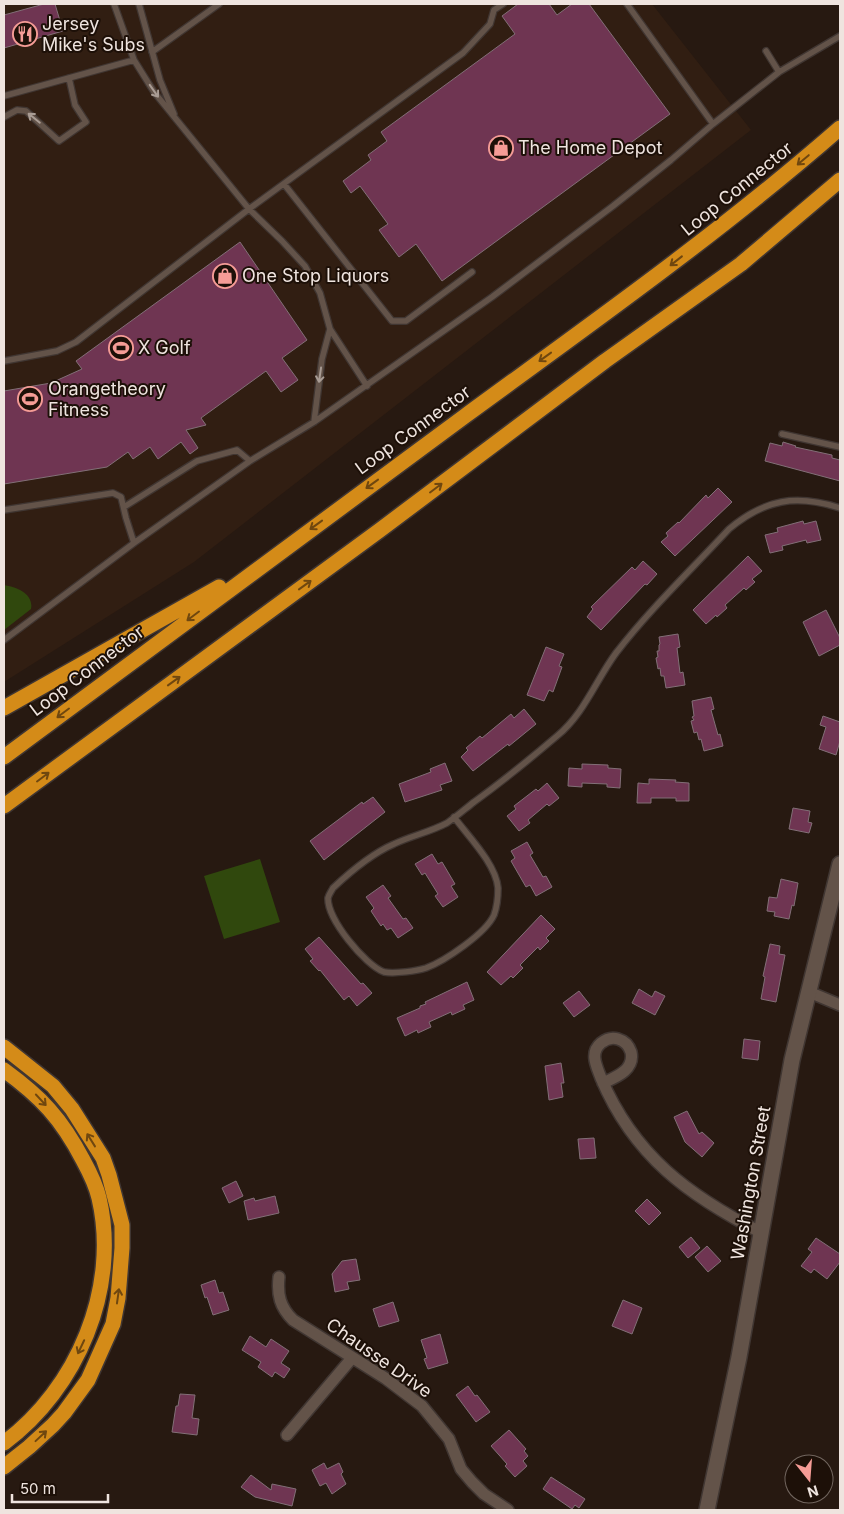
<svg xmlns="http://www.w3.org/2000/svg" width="844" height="1514" font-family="Inter,sans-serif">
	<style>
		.built { fill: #311e12 }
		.green { fill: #30480d }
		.building { fill: #6f3552; stroke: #826f77 }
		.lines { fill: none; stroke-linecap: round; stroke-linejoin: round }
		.service-casing { stroke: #403632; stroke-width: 8 }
		.minor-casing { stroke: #403632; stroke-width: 14 }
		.tertiary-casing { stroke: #403632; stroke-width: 18 }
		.motorway-casing { stroke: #403632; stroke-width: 18 }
		.service { stroke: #635349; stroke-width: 5.5 }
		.minor { stroke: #635349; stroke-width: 11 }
		.tertiary { stroke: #635349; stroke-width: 15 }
		.motorway { stroke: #d48b18; stroke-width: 15 }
		.oneway { stroke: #a99c94 }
		.oneway2 { stroke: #6f470f }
		.labels { text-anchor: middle; stroke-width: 4; stroke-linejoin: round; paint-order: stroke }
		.poi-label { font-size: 18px; fill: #efe4df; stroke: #1d1008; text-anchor: start }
		.street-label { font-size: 18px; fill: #efe4df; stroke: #1d1008 }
	</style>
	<rect width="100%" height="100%" fill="#271911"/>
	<!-- built -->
	<path class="built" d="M 4,4 L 652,4 L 751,130 L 194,562 L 4,682 Z"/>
	<!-- green -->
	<path class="green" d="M 4,585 C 17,587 34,594 31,609 L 4,630 Z
		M 260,859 L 280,922 L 224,939 L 204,876 Z"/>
	<!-- building -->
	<path class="building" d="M 44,4 L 55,4 L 63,31 L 4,48 L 4,15 Z
		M 518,4 L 549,4 L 557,15 L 572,4 L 589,4 L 670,114 L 442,281 L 416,244 L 399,257 L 379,230 L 388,224 L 360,186 L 351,193 L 343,181 L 371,160 L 368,155 L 387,141 L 381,132 L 515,34 L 502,16 Z
		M 240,242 L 307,340 L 282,358 L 298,380 L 281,392 L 266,371 L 201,418 L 206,425 L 186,430 L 198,448 L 190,454 L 181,442 L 158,459 L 150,447 L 133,459 L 128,452 L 107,467 L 4,484 L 4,391 L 51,383 L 82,369 L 76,361 Z
		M 783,442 L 796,446 L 795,447 L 832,455 L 832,458 L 840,460 L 840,481 L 765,461 L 770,443 L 782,446 Z
		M 718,488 L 732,502 L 675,556 L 661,542 L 668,536 L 666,533 L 678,522 L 679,523 L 706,495 L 708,498 Z
		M 803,521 L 804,524 L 816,521 L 821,540 L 807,543 L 806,540 L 782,546 L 783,550 L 770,553 L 765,535 L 778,532 L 777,528 Z
		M 748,556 L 762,571 L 752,579 L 755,582 L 746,590 L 744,588 L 725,605 L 727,608 L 717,617 L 716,615 L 706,624 L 693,610 Z
		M 643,561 L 657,574 L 647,585 L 645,584 L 601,630 L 587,617 L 593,609 L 591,607 L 632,567 L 635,570 Z
		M 826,610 L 840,638 L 840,645 L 819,656 L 803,622 Z
		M 678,634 L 680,647 L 677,648 L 680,673 L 683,672 L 685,685 L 666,688 L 664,676 L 661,676 L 660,668 L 658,669 L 656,658 L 658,657 L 657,651 L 659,651 L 659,645 L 660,644 L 659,637 Z
		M 546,647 L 564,654 L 559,666 L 562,667 L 553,692 L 549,690 L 544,701 L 527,695 Z
		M 711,697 L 714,709 L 711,710 L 718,735 L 720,734 L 723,746 L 704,751 L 701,739 L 699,740 L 697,732 L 694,733 L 691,721 L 694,720 L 692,717 L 694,716 L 692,701 Z
		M 524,709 L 536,724 L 509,746 L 508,744 L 473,771 L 461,757 L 468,750 L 466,748 L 480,736 L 482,738 L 511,714 L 514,718 Z
		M 823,716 L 840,722 L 840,741 L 836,755 L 819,749 L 826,727 L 820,725 Z
		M 445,763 L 452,781 L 440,785 L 442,790 L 405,802 L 399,784 L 431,772 L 430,769 Z
		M 582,764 L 608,765 L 608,768 L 621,769 L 620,788 L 607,787 L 607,784 L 582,783 L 582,787 L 568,786 L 569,768 L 582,769 Z
		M 649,779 L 676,780 L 675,782 L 689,783 L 689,801 L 676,801 L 676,798 L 651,798 L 651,803 L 637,803 L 638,783 L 649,784 Z
		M 547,783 L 559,798 L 549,806 L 547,804 L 528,820 L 530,823 L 519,831 L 507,816 L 516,809 L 514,806 L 536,789 L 538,791 Z
		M 373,797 L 385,812 L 324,860 L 310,841 L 362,802 L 363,804 Z
		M 793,808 L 810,811 L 808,822 L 812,823 L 809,833 L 789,829 Z
		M 527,842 L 533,853 L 530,855 L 543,877 L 546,876 L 552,887 L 536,896 L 530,885 L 526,887 L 511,861 L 515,858 L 511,851 Z
		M 432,854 L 438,864 L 442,862 L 455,884 L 451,886 L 458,897 L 443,907 L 435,896 L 438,894 L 425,873 L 422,875 L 415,864 Z
		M 781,879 L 798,883 L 794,906 L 792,905 L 789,919 L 774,916 L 775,912 L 767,911 L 769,897 L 777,898 Z
		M 383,885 L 391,896 L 388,898 L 403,919 L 406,918 L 413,928 L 398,938 L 391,928 L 387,930 L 383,924 L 381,926 L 371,911 L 374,908 L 366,897 Z
		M 541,915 L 555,929 L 546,938 L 549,941 L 540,950 L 538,947 L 520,965 L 523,968 L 513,978 L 511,976 L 501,985 L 487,972 Z
		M 319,937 L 361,984 L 363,983 L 372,993 L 357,1006 L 349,996 L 344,1000 L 320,970 L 319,971 L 310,961 L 313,959 L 305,949 Z
		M 770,944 L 780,946 L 779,954 L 785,955 L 776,1002 L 761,999 L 765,977 L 763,976 Z
		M 467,982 L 474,1000 L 463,1005 L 465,1009 L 452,1015 L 451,1012 L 429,1022 L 431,1027 L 418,1033 L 417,1030 L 405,1036 L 397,1018 L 420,1008 L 420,1006 L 426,1004 L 425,1002 Z
		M 639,989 L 652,997 L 655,991 L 665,996 L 655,1015 L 632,1003 Z
		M 579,991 L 590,1005 L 574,1017 L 563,1003 Z
		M 744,1039 L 760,1041 L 758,1060 L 742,1058 Z
		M 561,1063 L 564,1083 L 561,1083 L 563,1097 L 549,1100 L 545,1066 Z
		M 687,1111 L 699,1134 L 702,1132 L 714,1143 L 702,1157 L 685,1142 L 674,1117 Z
		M 594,1138 L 596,1158 L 580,1159 L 578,1139 Z
		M 236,1181 L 243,1196 L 229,1203 L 222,1188 Z
		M 275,1196 L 279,1213 L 248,1220 L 244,1201 L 254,1198 L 255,1201 Z
		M 647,1199 L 661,1213 L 649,1225 L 635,1211 Z
		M 691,1237 L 700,1248 L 688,1258 L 679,1247 Z
		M 816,1238 L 840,1254 L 840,1262 L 827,1279 L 814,1269 L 811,1273 L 801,1266 L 812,1252 L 808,1249 Z
		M 707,1246 L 721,1261 L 708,1272 L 695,1257 Z
		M 356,1259 L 360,1280 L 347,1282 L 349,1289 L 335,1292 L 332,1274 L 342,1261 Z
		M 215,1280 L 219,1293 L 223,1292 L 229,1310 L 213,1315 L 207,1297 L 205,1298 L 201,1285 Z
		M 623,1300 L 642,1308 L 632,1334 L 612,1326 Z
		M 393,1302 L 399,1321 L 379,1327 L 373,1309 Z
		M 440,1334 L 448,1363 L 428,1369 L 424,1359 L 427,1358 L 421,1340 Z
		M 250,1336 L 266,1347 L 271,1339 L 289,1351 L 281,1363 L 290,1369 L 284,1378 L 275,1372 L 272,1377 L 258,1367 L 261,1362 L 242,1350 Z
		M 468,1386 L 475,1396 L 477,1395 L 490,1412 L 476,1422 L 456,1395 Z
		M 180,1394 L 195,1395 L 192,1418 L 199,1419 L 197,1435 L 172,1432 L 176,1406 L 178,1406 Z
		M 509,1430 L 526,1449 L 524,1451 L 528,1456 L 523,1461 L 527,1466 L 515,1477 L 505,1466 L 507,1464 L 491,1446 Z
		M 324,1463 L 327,1469 L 339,1463 L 343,1472 L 341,1474 L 346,1484 L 332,1494 L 326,1483 L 320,1486 L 312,1470 Z
		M 251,1475 L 271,1490 L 272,1484 L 296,1489 L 292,1506 L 255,1497 L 241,1487 Z
		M 551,1477 L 585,1499 L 579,1508 L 575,1505 L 572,1509 L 543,1489 Z"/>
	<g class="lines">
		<defs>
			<path id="service" d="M 114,4 L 134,60 L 154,92 L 249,209 L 282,241 L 305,266 L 320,293 L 330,329 L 367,386
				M 139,4 L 160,80 L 174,114
				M 627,4 L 713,124
				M 766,51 L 779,72
				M 152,52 L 219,4
				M 4,96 L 134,60
				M 4,117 L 17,110 L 26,111 L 59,141 L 86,122 L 75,105 L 69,78
				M 284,184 L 392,321 L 406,321 L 472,272
				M 4,361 L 57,351 L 76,342 L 249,209 L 463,53 L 490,24 L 494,10 L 503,4
				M 314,422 L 322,359 L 330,329
				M 782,434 L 840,447
				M 124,507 L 197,461 L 237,450 L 250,461
				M 4,510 L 113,493 L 121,497 L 126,518 L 134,543
				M 4,640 L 134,543 L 250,461 L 314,422 L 492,297 L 613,206 L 671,160 L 713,124 L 779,72 L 840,36
				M 454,817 C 468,836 496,864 498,888 C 498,896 497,907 494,915 C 486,933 445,961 426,968 C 417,971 394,974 384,972 C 365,965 327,919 328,898 C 329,894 331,892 333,888 C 351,871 371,854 394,844 C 411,836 430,832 447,823 C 456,817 465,809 474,802 C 503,781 530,759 557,736 C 584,714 596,680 616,653 C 650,609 691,570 729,529 C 765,499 796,494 840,508"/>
			<path id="minor" d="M 809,992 L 840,1005
				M 603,1083 C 616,1077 635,1070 631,1052 C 629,1046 625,1041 618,1039 C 612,1037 606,1039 601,1043 C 589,1053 597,1067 601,1078 C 634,1156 689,1196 762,1233
				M 279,1277 C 277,1295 280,1307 293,1320 L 385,1378 L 422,1406 L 449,1439 L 461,1469 L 472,1482 L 484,1494 L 508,1510
				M 287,1435 L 352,1358"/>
			<path id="tertiary" d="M 707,1510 L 739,1357 L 792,1060 L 840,864"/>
			<path id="motorway" d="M 4,708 L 219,587
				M 4,757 C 157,643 310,529 465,416 C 592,323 721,232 840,128
				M 4,806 L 380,530 L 605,361 L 741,264 L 840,180
				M 4,1047 L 53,1086 L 72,1109 L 103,1158 L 109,1175 L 122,1225 L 122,1248 L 118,1298 L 113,1324 L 88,1380 L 64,1413 L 53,1425 L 29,1447 L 4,1467
				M 4,1070 C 41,1097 61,1118 83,1160 C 89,1171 96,1185 99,1198 C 120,1288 77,1389 4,1443"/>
		</defs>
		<!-- service casing -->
		<use href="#service" class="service-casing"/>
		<!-- minor casing -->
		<use href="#minor" class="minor-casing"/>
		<!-- tertiary casing -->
		<use href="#tertiary" class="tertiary-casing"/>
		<!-- motorway casing -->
		<use href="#motorway" class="motorway-casing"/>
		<!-- service -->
		<use href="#service" class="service"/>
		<!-- minor -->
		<use href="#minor" class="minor"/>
		<!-- tertiary -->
		<use href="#tertiary" class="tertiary"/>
		<!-- motorway -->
		<use href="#motorway" class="motorway"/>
	</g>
	<!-- one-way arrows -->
	<defs><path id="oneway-shaft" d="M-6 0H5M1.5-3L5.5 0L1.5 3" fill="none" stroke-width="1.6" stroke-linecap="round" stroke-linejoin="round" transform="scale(1.25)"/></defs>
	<g class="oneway">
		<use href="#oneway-shaft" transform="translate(154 91) rotate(55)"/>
		<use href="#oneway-shaft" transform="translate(34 118) rotate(-141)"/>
		<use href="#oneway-shaft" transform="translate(320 375) rotate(98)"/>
	</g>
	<g class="oneway2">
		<use href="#oneway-shaft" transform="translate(803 160) rotate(140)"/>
		<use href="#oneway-shaft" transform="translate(676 261) rotate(142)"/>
		<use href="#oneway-shaft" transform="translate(545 357) rotate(144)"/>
		<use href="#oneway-shaft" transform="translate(372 484) rotate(144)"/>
		<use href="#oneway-shaft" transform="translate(436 488) rotate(-37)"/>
		<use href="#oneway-shaft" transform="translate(316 525) rotate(144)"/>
		<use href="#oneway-shaft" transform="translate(305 585) rotate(-36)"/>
		<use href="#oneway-shaft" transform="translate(193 616) rotate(143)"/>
		<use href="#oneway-shaft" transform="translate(174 681) rotate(-36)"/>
		<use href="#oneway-shaft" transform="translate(63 713) rotate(143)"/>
		<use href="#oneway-shaft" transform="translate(43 777) rotate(-37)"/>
		<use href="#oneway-shaft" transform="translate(41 1100) rotate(47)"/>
		<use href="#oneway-shaft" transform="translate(91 1140) rotate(-122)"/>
		<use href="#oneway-shaft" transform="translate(118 1296) rotate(-82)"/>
		<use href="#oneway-shaft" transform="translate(81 1347) rotate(115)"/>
		<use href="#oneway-shaft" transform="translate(41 1436) rotate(-43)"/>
	</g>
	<!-- icons -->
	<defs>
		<symbol id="restaurant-ring" viewBox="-11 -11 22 22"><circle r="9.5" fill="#1d1008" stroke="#f59c96" stroke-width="1.5"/><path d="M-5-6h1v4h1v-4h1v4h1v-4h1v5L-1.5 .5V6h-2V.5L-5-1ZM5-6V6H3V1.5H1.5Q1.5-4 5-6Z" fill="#f59c96"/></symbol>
		<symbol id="shop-ring" viewBox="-11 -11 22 22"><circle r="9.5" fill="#1d1008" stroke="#f59c96" stroke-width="1.5"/><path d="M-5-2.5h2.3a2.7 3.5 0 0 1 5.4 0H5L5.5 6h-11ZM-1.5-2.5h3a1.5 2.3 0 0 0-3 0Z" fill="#f59c96"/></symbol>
		<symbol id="stadium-ring" viewBox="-11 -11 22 22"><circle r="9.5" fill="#1d1008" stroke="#f59c96" stroke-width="1.5"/><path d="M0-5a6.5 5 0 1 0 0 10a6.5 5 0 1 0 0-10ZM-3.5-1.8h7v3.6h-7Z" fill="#f59c96"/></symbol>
	</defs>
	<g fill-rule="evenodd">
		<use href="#restaurant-ring" x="11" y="20" width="28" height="28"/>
		<use href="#shop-ring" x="487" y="134" width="28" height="28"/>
		<use href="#shop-ring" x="211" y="262" width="28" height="28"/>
		<use href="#stadium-ring" x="107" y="334" width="28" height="28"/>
		<use href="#stadium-ring" x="16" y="385" width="28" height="28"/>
	</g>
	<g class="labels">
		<!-- poi labels -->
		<g class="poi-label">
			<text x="42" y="30">Jersey<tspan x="42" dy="21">Mike's Subs</tspan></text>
			<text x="518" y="154">The Home Depot</text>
			<text x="242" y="282">One Stop Liquors</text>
			<text x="138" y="354">X Golf</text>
			<text x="48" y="395">Orangetheory<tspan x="48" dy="21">Fitness</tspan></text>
		</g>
		<!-- street labels -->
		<g class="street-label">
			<text transform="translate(737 189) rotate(-39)" y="6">Loop Connector</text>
			<text transform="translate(413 430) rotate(-36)" y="6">Loop Connector</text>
			<text transform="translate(87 671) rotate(-37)" y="6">Loop Connector</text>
			<text transform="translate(751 1183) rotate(-80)" y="6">Washington Street</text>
			<text transform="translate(379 1358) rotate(35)" y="6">Chausse Drive</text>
		</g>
	</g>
	<!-- border -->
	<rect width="844" height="1514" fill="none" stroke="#efe4df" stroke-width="10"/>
	<!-- north arrow -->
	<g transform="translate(809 1479) rotate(163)"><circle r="24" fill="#1d1008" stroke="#71655e"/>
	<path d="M0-4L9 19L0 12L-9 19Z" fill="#f59c96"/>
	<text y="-8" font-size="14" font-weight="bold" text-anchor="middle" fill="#efe4df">N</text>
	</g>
	<!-- scale -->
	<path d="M12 1494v8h96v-8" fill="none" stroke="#efe4df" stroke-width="2.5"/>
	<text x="20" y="1494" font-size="15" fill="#efe4df" stroke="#1d1008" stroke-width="4" paint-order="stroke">50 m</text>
</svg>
